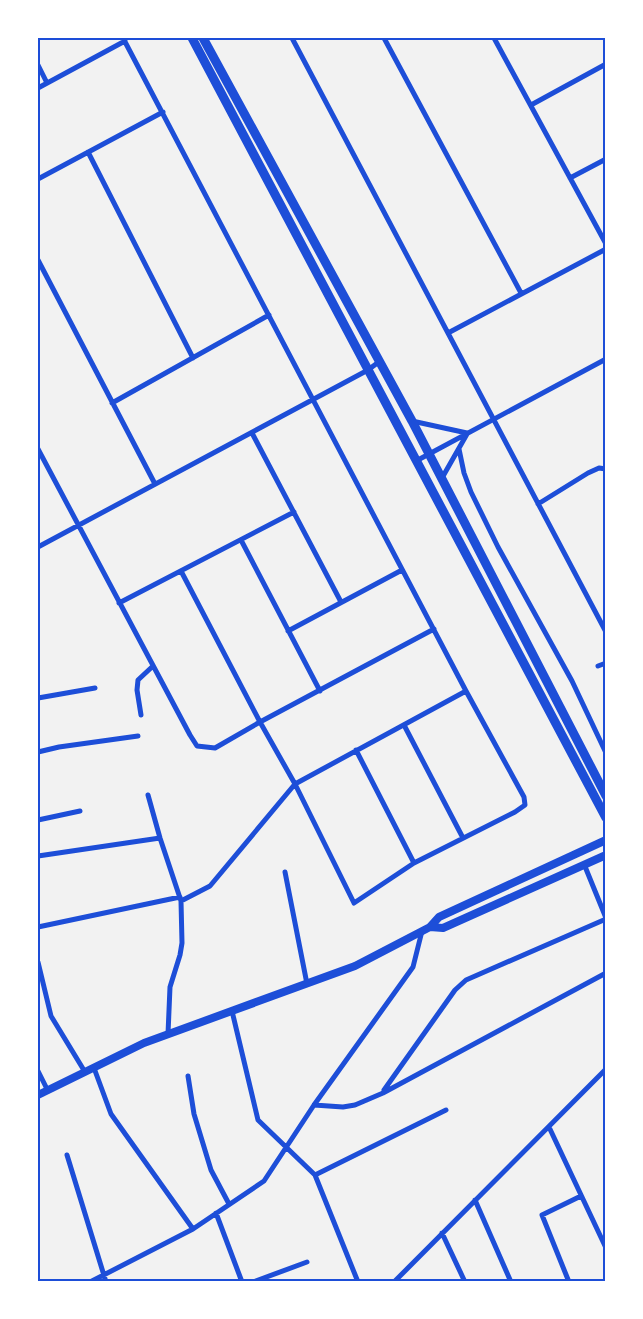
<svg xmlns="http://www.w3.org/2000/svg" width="643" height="1319" font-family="Signika,sans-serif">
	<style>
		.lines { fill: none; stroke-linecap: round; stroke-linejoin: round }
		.minor { stroke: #1d4ed8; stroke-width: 5 }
		.tertiary { stroke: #1d4ed8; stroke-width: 8 }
		.secondary { stroke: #1d4ed8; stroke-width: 9 }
		.neatline { fill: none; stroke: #1d4ed8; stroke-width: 2 }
	</style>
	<rect width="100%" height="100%" fill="#f2f2f2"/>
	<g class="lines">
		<!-- minor -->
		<path class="minor" d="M 123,38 L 466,691 L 524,797 L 525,805 L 515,812 L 414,863 L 354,903 L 295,784 L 260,722 L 181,571
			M 292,38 L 606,632
			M 384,38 L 521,293
			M 494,38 L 606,244
			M 38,65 L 47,83
			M 38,88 L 125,41
			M 531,105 L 606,64
			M 88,152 L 193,358
			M 570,178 L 606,159
			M 38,179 L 163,112
			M 38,260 L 155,484
			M 448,333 L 606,249
			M 112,403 L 269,315
			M 412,421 L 467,433
			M 252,433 L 341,602
			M 38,449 L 190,735 L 197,746 L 215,748 L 260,722 L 434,629
			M 459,449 L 464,473 L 471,492 L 498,547 L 572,681 L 606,753
			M 416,461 L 606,359
			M 442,478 L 467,434
			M 538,504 L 588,473 L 599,468 L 606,469
			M 241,540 L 320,691
			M 38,547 L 368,370 L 380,361
			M 119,603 L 294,512
			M 288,631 L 402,570
			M 598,666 L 606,663
			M 38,698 L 95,688
			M 141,715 L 137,690 L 138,680 L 153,666
			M 404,725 L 463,838
			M 356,750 L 414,863
			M 38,752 L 59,747 L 138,736
			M 148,795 L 160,838 L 181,901 L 182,943 L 180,955 L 170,987 L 168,1034
			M 38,820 L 80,811
			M 38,856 L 160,838
			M 584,864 L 606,918
			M 285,872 L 307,984
			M 181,901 L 210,886 L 295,784 L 466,691
			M 38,927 L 180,897
			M 38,962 L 51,1016 L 85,1072
			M 232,1011 L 258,1120 L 315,1175 L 358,1282
			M 94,1068 L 111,1114 L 193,1229
			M 38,1071 L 48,1091
			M 188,1076 L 194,1114 L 211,1170 L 229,1204
			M 384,1090 L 455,990 L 466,980 L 606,919
			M 314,1105 L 343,1107 L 355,1105 L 383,1093 L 606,973
			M 549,1127 L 606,1248
			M 67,1155 L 106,1282
			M 315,1175 L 446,1110
			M 475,1200 L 511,1282
			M 216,1213 L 242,1282
			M 442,1233 L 465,1282
			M 90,1282 L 193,1229 L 264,1181 L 314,1105 L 413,967 L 422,931
			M 253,1282 L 307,1262
			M 394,1282 L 606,1069
			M 569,1282 L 542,1215 L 581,1196"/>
		<!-- tertiary -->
		<path class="tertiary" d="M 430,927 L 443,928 L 606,855
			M 38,1095 L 144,1043 L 355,966 L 430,927 L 439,917 L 606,840"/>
		<!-- secondary -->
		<path class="secondary" d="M 192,38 L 606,818
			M 203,38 L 412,421 L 606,796"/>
	</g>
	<!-- border -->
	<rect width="643" height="1319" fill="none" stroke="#ffffff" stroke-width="78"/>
	<rect x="39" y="39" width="565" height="1241" class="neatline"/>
</svg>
